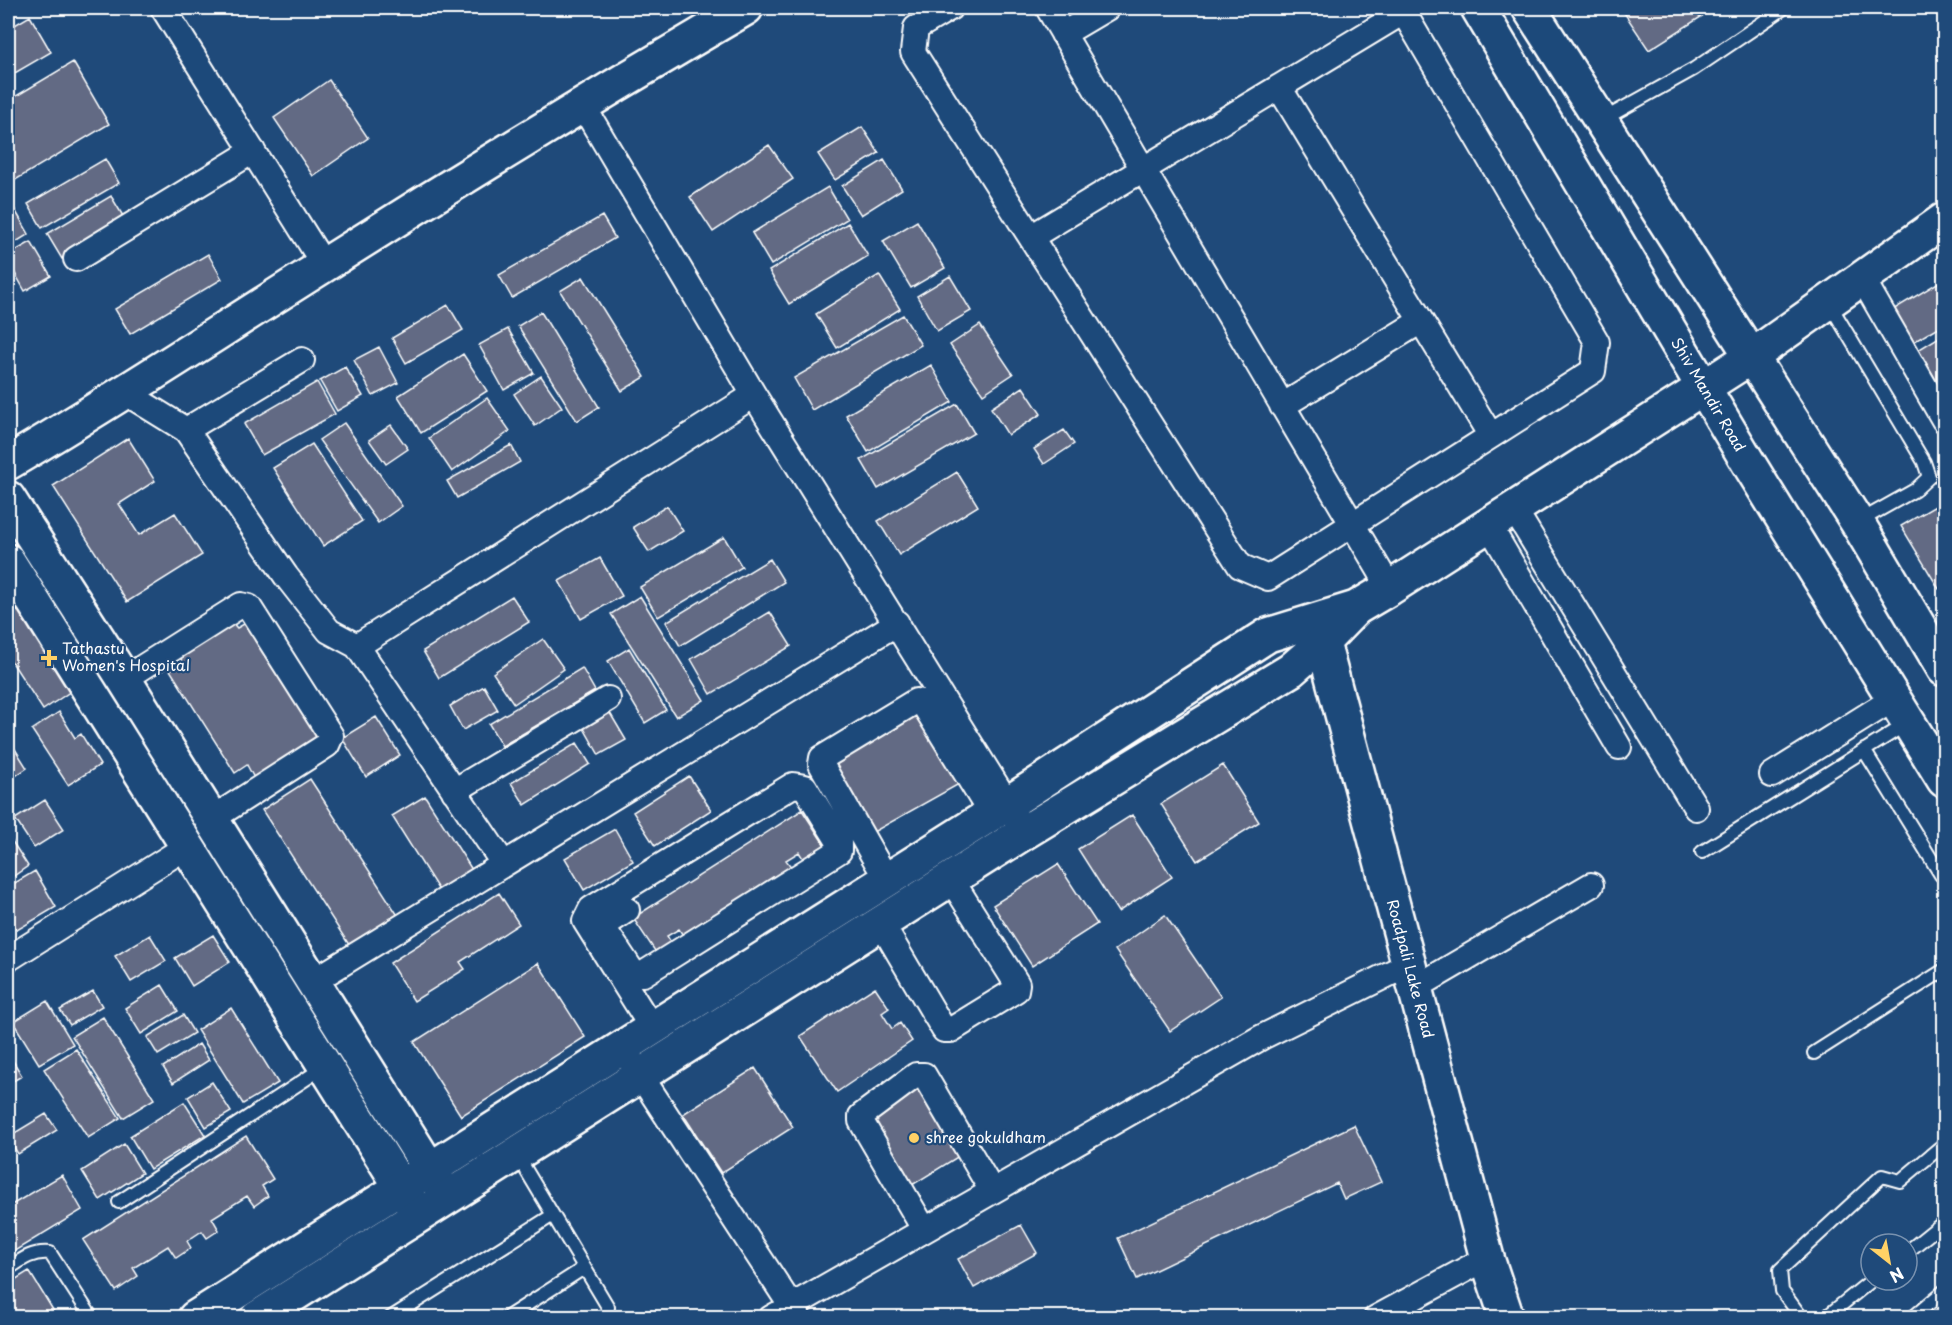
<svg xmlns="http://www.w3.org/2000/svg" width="1952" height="1325" font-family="'Playpen Sans',sans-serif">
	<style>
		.building { fill: #626b84; stroke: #fff; stroke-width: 1.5 }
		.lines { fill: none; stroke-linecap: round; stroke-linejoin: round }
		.lane-casing { stroke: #fff; stroke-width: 16 }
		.street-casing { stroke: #fff; stroke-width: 28 }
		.secondary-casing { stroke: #fff; stroke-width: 38 }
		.lane { stroke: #1f4a7a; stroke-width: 12 }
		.street { stroke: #1f4a7a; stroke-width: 24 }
		.secondary { stroke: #1f4a7a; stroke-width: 33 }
		.poi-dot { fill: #ffd166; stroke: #1f4a7a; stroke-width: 2 }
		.labels { text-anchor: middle; stroke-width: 4.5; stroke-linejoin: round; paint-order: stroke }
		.street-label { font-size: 15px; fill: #fff; stroke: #1f4a7a }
		.poi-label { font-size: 15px; fill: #fff; stroke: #1f4a7a; text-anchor: start }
	</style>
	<rect width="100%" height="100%" fill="#1f4a7a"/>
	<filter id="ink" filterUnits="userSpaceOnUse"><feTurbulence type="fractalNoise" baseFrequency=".0167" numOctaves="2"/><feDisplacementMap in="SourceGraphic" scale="12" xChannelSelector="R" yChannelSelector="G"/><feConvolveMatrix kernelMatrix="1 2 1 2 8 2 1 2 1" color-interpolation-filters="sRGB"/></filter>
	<g filter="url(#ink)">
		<!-- building -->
		<path class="building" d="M 1621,8 L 1715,8 L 1649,50 Z
			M 30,16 L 51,52 L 8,77 L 8,29 Z
			M 73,62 L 109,124 L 12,182 L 8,174 L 8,101 Z
			M 329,80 L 368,138 L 313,176 L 274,118 Z
			M 862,127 L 879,153 L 835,180 L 818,154 Z
			M 769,145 L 793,179 L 713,232 L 690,197 Z
			M 105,159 L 119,183 L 42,228 L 28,204 Z
			M 884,160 L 902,189 L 861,215 L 842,186 Z
			M 828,187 L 847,219 L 771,265 L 752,233 Z
			M 111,196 L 126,221 L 62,259 L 47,234 Z
			M 8,198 L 29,234 L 8,247 Z
			M 602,216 L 615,238 L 512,298 L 499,275 Z
			M 917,221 L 945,268 L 911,288 L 883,241 Z
			M 848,223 L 868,256 L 789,304 L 769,271 Z
			M 31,242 L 51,276 L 25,291 L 8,261 L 8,255 Z
			M 208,254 L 222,279 L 130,334 L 115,309 Z
			M 879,275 L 900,309 L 837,348 L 816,314 Z
			M 950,276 L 971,311 L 937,331 L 917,296 Z
			M 583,277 L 645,377 L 622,391 L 560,291 Z
			M 1944,279 L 1944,324 L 1910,344 L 1891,311 Z
			M 448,305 L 463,330 L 406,363 L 392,338 Z
			M 541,312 L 599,407 L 577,421 L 518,326 Z
			M 903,315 L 921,345 L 812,410 L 794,378 Z
			M 980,325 L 1013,374 L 983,394 L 950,345 Z
			M 508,329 L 534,373 L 504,390 L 479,345 Z
			M 1944,334 L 1944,394 L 1918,350 Z
			M 379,347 L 398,383 L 373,396 L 354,360 Z
			M 463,354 L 487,391 L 421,433 L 398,396 Z
			M 931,365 L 952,402 L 868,452 L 846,415 Z
			M 345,367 L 363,396 L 337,411 L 320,381 Z
			M 541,376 L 562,407 L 535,426 L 514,394 Z
			M 317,382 L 335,414 L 262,455 L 244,424 Z
			M 1023,387 L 1041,414 L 1008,435 L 991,408 Z
			M 487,398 L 510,431 L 452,472 L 429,438 Z
			M 957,404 L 974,433 L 878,489 L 861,460 Z
			M 344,423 L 402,506 L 378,523 L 319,440 Z
			M 391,425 L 408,449 L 386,464 L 369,440 Z
			M 1064,430 L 1074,444 L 1044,464 L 1034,449 Z
			M 128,438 L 155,481 L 119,504 L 139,535 L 175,513 L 202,555 L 127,602 L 53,486 Z
			M 312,444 L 362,521 L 323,546 L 273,468 Z
			M 511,445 L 520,462 L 457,498 L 447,481 Z
			M 957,472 L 978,506 L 899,555 L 878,521 Z
			M 1944,501 L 1944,586 L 1939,589 L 1901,526 Z
			M 667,506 L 683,531 L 649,552 L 633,527 Z
			M 724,537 L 742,567 L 658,617 L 640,587 Z
			M 600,558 L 622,596 L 581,619 L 559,581 Z
			M 770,559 L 784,582 L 680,646 L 666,622 Z
			M 512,596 L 529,622 L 439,678 L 423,651 Z
			M 640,596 L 704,700 L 676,717 L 611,614 Z
			M 29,603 L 80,685 L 43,710 L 8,656 L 8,617 Z
			M 770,612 L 791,646 L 711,694 L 691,659 Z
			M 229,619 L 237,628 L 253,619 L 324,736 L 255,780 L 247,765 L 235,773 L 170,670 L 183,662 L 175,650 Z
			M 543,639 L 564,669 L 514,704 L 493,673 Z
			M 629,648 L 666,710 L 645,723 L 608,661 Z
			M 582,668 L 595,691 L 502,746 L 489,724 Z
			M 484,686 L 498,710 L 463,730 L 450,706 Z
			M 607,708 L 626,740 L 599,755 L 581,723 Z
			M 59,712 L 75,738 L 81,734 L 100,765 L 68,785 L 32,730 Z
			M 918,712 L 959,784 L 868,835 L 827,764 Z
			M 376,717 L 400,755 L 366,777 L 342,738 Z
			M 10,741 L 27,768 L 8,781 L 8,743 Z
			M 577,743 L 590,764 L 525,805 L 511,783 Z
			M 1223,765 L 1259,822 L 1197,861 L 1161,804 Z
			M 689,776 L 711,810 L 655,846 L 633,812 Z
			M 310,779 L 399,917 L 351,948 L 262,810 Z
			M 425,796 L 476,876 L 443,897 L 392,816 Z
			M 45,800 L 64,829 L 34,848 L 15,819 Z
			M 802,810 L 826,847 L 804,860 L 799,852 L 786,860 L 792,868 L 684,937 L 679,929 L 667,936 L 672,944 L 657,954 L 633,918 Z
			M 1132,815 L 1172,877 L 1118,912 L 1078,849 Z
			M 615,829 L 633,861 L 584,890 L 565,858 Z
			M 8,835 L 28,866 L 8,880 Z
			M 1058,864 L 1097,924 L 1032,966 L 993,905 Z
			M 35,871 L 56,907 L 17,930 L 8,913 L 8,887 Z
			M 499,893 L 519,924 L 460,962 L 465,969 L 414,1001 L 390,963 Z
			M 1165,915 L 1221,997 L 1170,1031 L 1115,950 Z
			M 150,935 L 166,961 L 131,982 L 115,956 Z
			M 213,935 L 230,962 L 192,986 L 175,958 Z
			M 538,963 L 585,1037 L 461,1116 L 414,1042 Z
			M 162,985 L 178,1011 L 141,1034 L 125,1008 Z
			M 875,987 L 889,1008 L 882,1013 L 892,1029 L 900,1023 L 912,1041 L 837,1092 L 800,1036 Z
			M 93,991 L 102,1006 L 70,1025 L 60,1010 Z
			M 47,1001 L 73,1044 L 39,1064 L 13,1022 Z
			M 231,1008 L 278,1083 L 243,1104 L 197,1030 Z
			M 183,1015 L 194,1033 L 158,1055 L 147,1037 Z
			M 103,1017 L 154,1099 L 123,1118 L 72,1036 Z
			M 199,1044 L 209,1060 L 173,1083 L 163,1067 Z
			M 76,1049 L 120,1118 L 88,1138 L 44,1069 Z
			M 12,1059 L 22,1076 L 8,1084 L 8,1062 Z
			M 755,1068 L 793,1127 L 721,1173 L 683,1114 Z
			M 212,1082 L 231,1112 L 206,1127 L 188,1097 Z
			M 920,1083 L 964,1153 L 904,1190 L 864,1124 Z
			M 184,1102 L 205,1135 L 150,1169 L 130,1136 Z
			M 46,1114 L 57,1130 L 18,1154 L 8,1137 Z
			M 1354,1125 L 1381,1182 L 1344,1199 L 1337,1183 L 1137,1279 L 1118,1238 Z
			M 246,1136 L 273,1179 L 262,1186 L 268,1196 L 254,1206 L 247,1196 L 212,1218 L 219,1230 L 207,1238 L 202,1231 L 187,1241 L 191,1248 L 176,1258 L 168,1246 L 133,1268 L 138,1276 L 116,1291 L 83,1240 Z
			M 124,1144 L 142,1173 L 100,1200 L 82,1171 Z
			M 62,1175 L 82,1210 L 8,1255 L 8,1207 Z
			M 1021,1225 L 1037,1253 L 974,1288 L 958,1259 Z
			M 29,1271 L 58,1318 L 8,1318 L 8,1284 Z"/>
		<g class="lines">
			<defs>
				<path id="lane" d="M 1602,120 L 1694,69 L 1784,8
					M 1829,303 L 1924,462 L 1929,477 L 1915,490 L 1858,522
					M 1864,750 L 1941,875
					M 1702,852 L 1908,723
					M 1814,1053 L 1944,970
					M 517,1155 L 608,1307 L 607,1318
					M 119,1202 L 324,1067
					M 1907,1252 L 1944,1222
					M 8,1269 C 21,1260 32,1251 50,1253 L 92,1318
					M 390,1318 L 553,1215
					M 506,1318 L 584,1268
					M 1802,1318 L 1782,1291 L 1780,1270 L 1882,1176 L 1900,1181 L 1944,1144
					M 1825,1318 L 1872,1280
					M 1912,1318 L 1944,1291"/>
				<path id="street" d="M 163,8 L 324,265
					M 950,8 L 916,28 L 913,52 L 1240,566 L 1268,578 L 1593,371 L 1597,342 L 1401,8
					M 1048,8 L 1390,588
					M 1063,34 L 1107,8
					M 1279,87 L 1491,436
					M 582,104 L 754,395 L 1016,817
					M 1031,237 L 1410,8
					M 76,259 L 253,151
					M 1862,278 L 1944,420
					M 126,393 L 186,430 L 286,576 L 329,631 L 357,646 L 503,863
					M 1282,406 L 1421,321
					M 186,430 L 302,360
					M 1514,509 L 1696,808
					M 1489,525 L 1619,747
					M 357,646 L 754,395
					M 124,679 L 241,605 L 249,607 L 331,736 L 327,745 L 210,820
					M 1772,775 L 1895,698
					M 454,791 L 608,699
					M 887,880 L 821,764 L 822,758 L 916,701 L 922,702 L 991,814
					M 627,910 L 606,924 L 606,932 L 634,974 L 643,974 L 839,851 L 839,842 L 805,787 L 793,785 L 591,909 L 585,921 L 652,1028
					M 881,923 L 944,1030 L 951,1030 L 1016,990 L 1017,984 L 951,879
					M 8,959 L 186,847
					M 312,982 L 897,623
					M 1415,988 L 1591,885
					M 631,1061 L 799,1318
					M 924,1229 L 861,1121 L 861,1116 L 916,1075 L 924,1075 L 992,1191
					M 771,1318 L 1262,1037 L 1409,964
					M 1376,1318 L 1487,1258"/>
				<g id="secondary">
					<path id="s1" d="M 1478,8 L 1749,464 L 1944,780"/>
					<path d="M 1529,8 L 1857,522 L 1944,669"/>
					<path d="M 8,463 C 115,400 218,332 323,266 C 463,177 604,91 746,8"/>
					<path d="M 8,498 L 124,679 L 441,1187"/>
					<path d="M 8,561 L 413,1206"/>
					<path id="s2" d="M 1318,624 L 1487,1258 L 1507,1318"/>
					<path d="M 195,1318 L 1007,804 L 1268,635 L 1356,608 L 1390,588 L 1751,357 L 1944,220"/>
					<path d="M 257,1318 L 1025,832 L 1291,670 L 1323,642 L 1355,609"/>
				</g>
			</defs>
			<!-- lane casing -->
			<use href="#lane" class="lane-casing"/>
			<!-- street casing -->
			<use href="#street" class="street-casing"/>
			<!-- secondary casing -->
			<use href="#secondary" class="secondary-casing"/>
			<!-- lane -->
			<use href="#lane" class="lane"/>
			<!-- street -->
			<use href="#street" class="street"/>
			<!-- secondary -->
			<use href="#secondary" class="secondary"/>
		</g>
	</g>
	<!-- markers -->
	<g class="poi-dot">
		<path d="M46 649h6v6h6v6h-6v6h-6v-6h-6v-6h6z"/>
		<circle cx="914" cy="1138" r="6"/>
	</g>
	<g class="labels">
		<!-- street labels -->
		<g class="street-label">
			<text dy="5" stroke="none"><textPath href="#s1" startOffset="450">Shiv Mandir Road</textPath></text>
			<text dy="5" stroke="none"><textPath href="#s2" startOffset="357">Roadpali Lake Road</textPath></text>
		</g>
		<!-- poi labels -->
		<g class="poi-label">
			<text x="62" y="654">Tathastu<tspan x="62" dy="17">Women's Hospital</tspan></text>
			<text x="926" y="1143">shree gokuldham</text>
		</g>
	</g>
	<!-- margin -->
	<rect width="1952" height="1325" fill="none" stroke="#1f4a7a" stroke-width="30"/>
	<rect x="15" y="15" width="1922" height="1295" fill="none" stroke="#fff" stroke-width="2" filter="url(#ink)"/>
	<!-- north arrow -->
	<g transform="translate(1889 1262) rotate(149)"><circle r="28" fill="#1f4a7a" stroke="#7992af" stroke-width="1.5"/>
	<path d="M0-4.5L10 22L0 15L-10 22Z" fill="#ffd166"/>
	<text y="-9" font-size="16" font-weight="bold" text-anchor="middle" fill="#ffffff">N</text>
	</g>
</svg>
